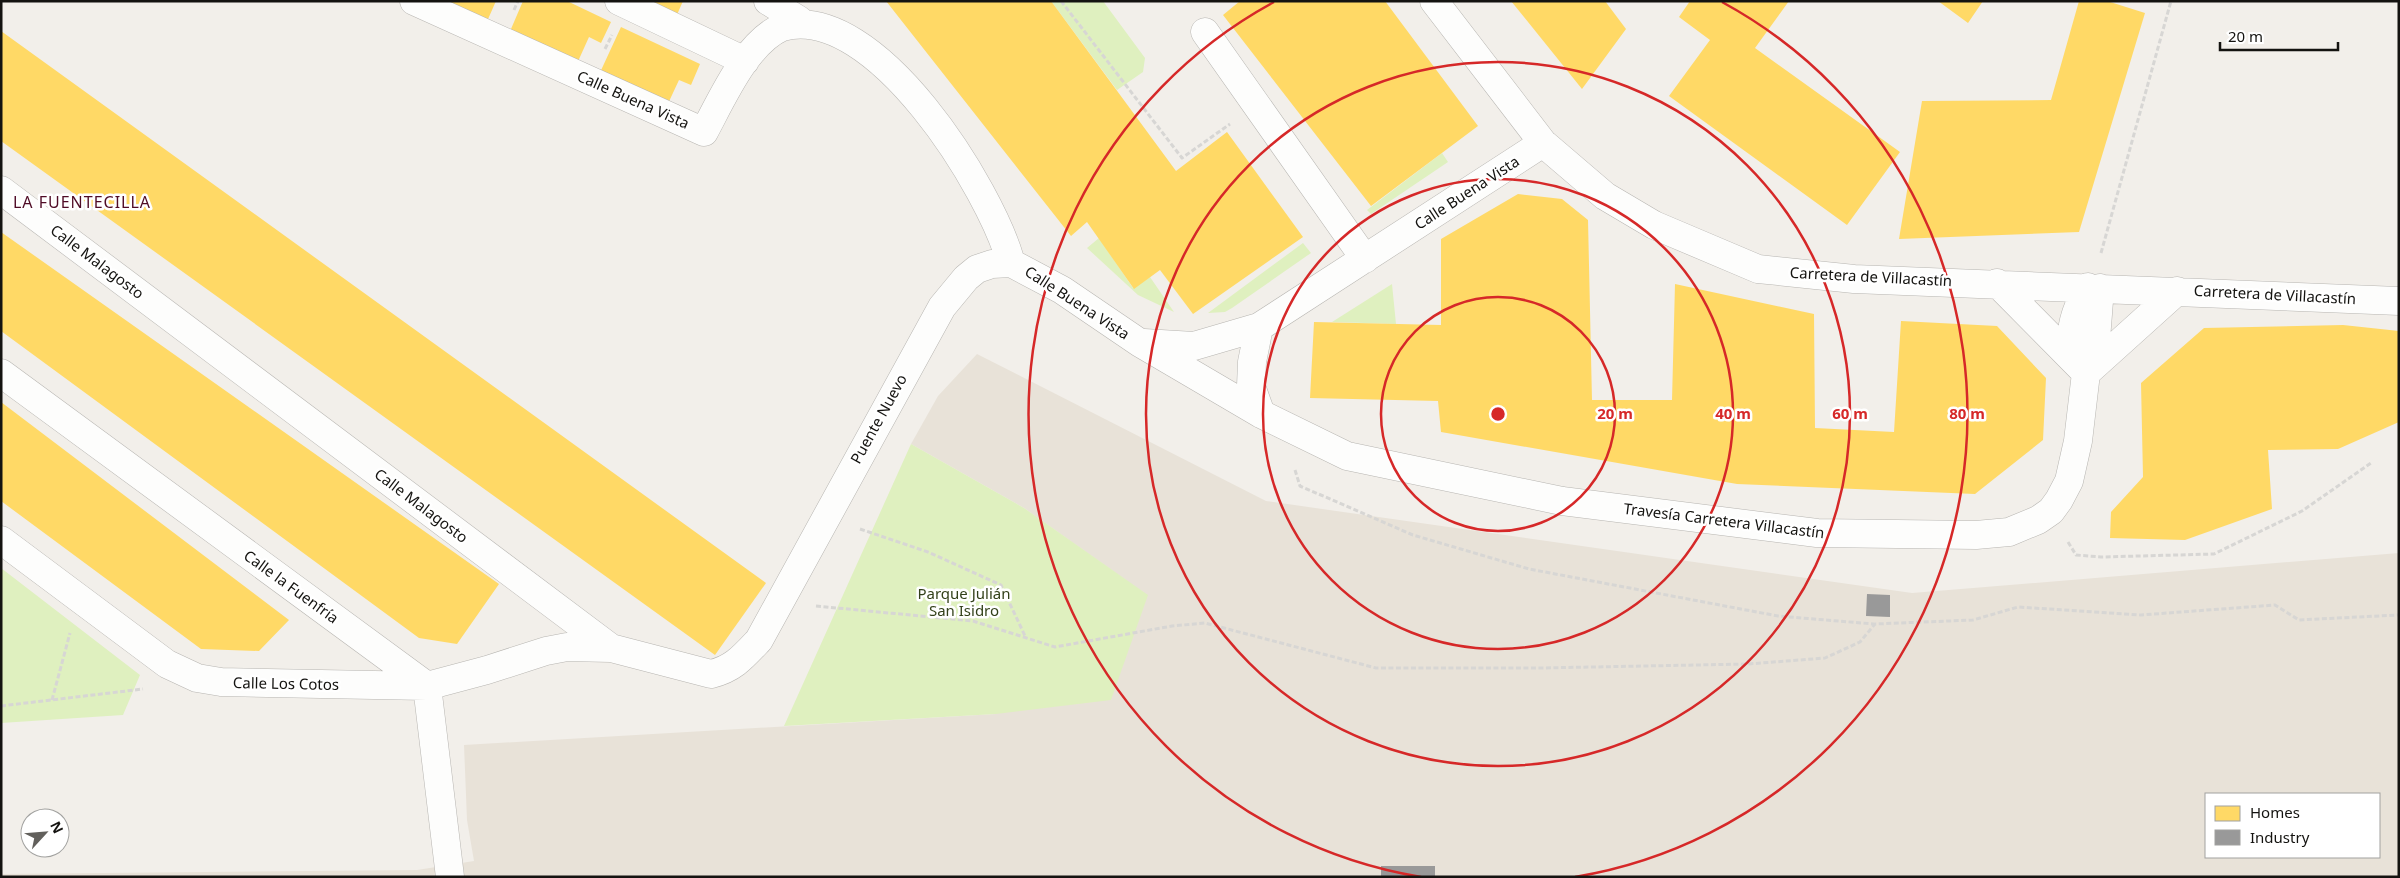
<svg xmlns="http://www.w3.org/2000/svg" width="2400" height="878" font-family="'Noto Sans',sans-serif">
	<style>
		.built { fill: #e8e2d8; fill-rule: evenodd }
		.green { fill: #dff0bf }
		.homes { fill: #ffd966 }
		.industry { fill: #999 }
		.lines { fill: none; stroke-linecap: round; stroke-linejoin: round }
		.minor-casing { stroke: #b7b5b1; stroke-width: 29 }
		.path { stroke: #d7d6d4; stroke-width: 3; stroke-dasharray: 5 2.5; stroke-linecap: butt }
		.minor { stroke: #fdfdfc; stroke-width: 28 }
		.ring { fill: none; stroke: #d62828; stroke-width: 2.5 }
		.labels { text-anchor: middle; stroke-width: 5; stroke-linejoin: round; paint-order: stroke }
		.street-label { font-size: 15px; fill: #141310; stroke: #fff }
		.park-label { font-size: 15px; fill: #33411a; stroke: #fff }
		.neighbourhood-label { font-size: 16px; letter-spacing: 1px; fill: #4f0b25; stroke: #fff }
		.centre { fill: #d62828; stroke: #fff; stroke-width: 2.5 }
		.ring-label { font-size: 15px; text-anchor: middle; font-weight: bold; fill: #d62828; stroke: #fff; stroke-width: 5; stroke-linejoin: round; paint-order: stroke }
	</style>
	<rect width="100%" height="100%" fill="#f2efea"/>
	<!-- built -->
	<path class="built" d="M 977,354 L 1266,501 L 1912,593 L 2399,553 L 2399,877 L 1,877 L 1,874 L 417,870 L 474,861 L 467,820 L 464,745 L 996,714 L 1147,595 L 1024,508 L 911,444 L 938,396 ZM 2206,794 L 2379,794 L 2379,857 L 2206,857 Z"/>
	<!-- green -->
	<path class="green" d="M 1051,1 L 1103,1 L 1145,58 L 1143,72 L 1117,90 Z
		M 1442,153 L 1448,162 L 1371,214 L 1367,210 Z
		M 1099,238 L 1133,288 L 1150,277 L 1174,312 L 1138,295 L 1087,248 Z
		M 1303,243 L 1311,253 L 1232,308 L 1225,312 L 1208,313 Z
		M 1392,284 L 1396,324 L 1332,322 Z
		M 911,444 L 1024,508 L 1148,595 L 1111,700 L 996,714 L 784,726 Z
		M 1,568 L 140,675 L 123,715 L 1,723 Z"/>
	<!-- homes -->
	<path class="homes" d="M 431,1 L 496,1 L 485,26 Z
		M 523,1 L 567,1 L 611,22 L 601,43 L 589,37 L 575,68 L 508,36 Z
		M 642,1 L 683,1 L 676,17 Z
		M 886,1 L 1051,1 L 1176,171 L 1227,132 L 1303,237 L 1193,314 L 1160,270 L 1134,289 L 1087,222 L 1071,236 Z
		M 1240,1 L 1385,1 L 1478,126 L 1371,206 L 1223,15 Z
		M 1511,1 L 1605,1 L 1626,29 L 1582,89 Z
		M 1690,1 L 1789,1 L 1755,48 L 1900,152 L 1847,225 L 1669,96 L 1710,40 L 1679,17 Z
		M 1938,1 L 1983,1 L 1968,23 Z
		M 2079,1 L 2107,1 L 2145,13 L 2079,232 L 1899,239 L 1922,101 L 2051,100 Z
		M 621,27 L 700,64 L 691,85 L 679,80 L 665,110 L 597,79 Z
		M 1,31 L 766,583 L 715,655 L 1,141 Z
		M 1518,194 L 1562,199 L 1588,220 L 1592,400 L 1672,400 L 1675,284 L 1814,314 L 1815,428 L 1894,432 L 1901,321 L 1997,326 L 2046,378 L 2043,440 L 1975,494 L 1737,484 L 1441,432 L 1438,401 L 1310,398 L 1314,322 L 1441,325 L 1441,239 Z
		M 1,232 L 499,584 L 457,644 L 419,638 L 1,331 Z
		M 2343,325 L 2399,331 L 2399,422 L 2338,449 L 2268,450 L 2272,509 L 2185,540 L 2110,538 L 2111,512 L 2143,477 L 2141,383 L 2204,328 Z
		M 1,402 L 289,620 L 259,651 L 201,649 L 1,501 Z"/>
	<!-- industry -->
	<path class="industry" d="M 1867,594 L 1890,595 L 1890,617 L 1866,616 Z
		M 1381,866 L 1435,866 L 1435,877 L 1381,877 Z"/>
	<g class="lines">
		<defs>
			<path id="minor" d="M 414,1 L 704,132 C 722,99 746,43 782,27 C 875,0 992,191 1011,263
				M 619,1 L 745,61
				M 768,1 L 799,20
				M 1434,1 L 1543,143 L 1605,196 L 1654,225 L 1758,269 L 1854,279 L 2399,301
				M 1205,32 L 1365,259
				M 1,190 L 611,648 L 711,674 C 733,669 743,657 759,640 L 942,307 L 966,278 L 977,269 L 992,264 L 1011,263 L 1062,290 L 1140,343 L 1261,414 L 1347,456 L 1562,501 L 1817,533 L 1976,535 L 2009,532 L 2038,520 L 2051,511 L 2059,500 L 2069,481 L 2078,441 L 2086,373 L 2177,291
				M 1997,283 L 2086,373
				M 1259,327 L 1252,362 L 1251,386 L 1261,414
				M 1144,343 L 1194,346 L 1259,327 L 1543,143
				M 2072,357 C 2069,329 2075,311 2088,287
				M 2094,365 L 2100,288
				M 1,373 L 427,686 L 450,877
				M 1,540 L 167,664 L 197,678 L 221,682 L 427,686 L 487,670 L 546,651 L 567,647 L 611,648"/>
		</defs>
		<!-- minor casing -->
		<use href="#minor" class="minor-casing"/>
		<!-- path -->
		<path class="path" d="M 1061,1 L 1182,158 L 1230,124
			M 514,10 L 518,1
			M 605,49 L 612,35
			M 2101,253 L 2171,1
			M 1295,470 L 1300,486 L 1413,535 L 1529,569 L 1778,616 L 1874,624
			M 860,529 L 928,552 L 1001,585 L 1026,638
			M 2068,542 L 2076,555 L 2101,557 L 2214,554 L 2302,511 L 2371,463
			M 816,606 L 973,621 L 1055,647 L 1172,626 L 1205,623 L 1376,668 L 1540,668 L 1748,664 L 1825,658 L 1860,642 L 1875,624 L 1973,620 L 2018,607 L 2141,615 L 2275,605 L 2299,620 L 2399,615
			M 52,700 L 70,633
			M 1,706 L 143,689"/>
		<!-- minor -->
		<use href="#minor" class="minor"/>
	</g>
	<!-- distance rings -->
	<g class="ring">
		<circle cx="1498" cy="414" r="117"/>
		<circle cx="1498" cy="414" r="235"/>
		<circle cx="1498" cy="414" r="352"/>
		<path d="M1421 877A469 469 0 0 1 1274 2M1722 2A469 469 0 0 1 1575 877"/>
	</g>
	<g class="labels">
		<!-- street labels -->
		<g class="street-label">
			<text transform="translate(633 100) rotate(24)" y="5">Calle Buena Vista</text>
			<text transform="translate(1467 193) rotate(-33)" y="5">Calle Buena Vista</text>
			<text transform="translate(97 262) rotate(37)" y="5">Calle Malagosto</text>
			<text transform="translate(1871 277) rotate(3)" y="5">Carretera de Villacastín</text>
			<text transform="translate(2275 295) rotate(3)" y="5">Carretera de Villacastín</text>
			<text transform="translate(1077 303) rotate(33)" y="5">Calle Buena Vista</text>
			<text transform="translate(879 419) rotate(-61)" y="5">Puente Nuevo</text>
			<text transform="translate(421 506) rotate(37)" y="5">Calle Malagosto</text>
			<text transform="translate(1724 521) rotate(7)" y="5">Travesía Carretera Villacastín</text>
			<text transform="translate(291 587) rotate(36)" y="5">Calle la Fuenfría</text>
			<text transform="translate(286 684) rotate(1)" y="5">Calle Los Cotos</text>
		</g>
		<!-- park labels -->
		<g class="park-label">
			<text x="964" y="599">Parque Julián<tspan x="964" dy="17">San Isidro</tspan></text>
		</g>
		<!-- neighbourhood labels -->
		<g class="neighbourhood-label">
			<text x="82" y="208">LA FUENTECILLA</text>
		</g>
	</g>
	<circle cx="1498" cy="414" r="8" class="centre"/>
	<g class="ring-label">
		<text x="1615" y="419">20 m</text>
		<text x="1733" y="419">40 m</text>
		<text x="1850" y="419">60 m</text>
		<text x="1967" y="419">80 m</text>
	</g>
	<!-- border -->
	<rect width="2400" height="878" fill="none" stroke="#141310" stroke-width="5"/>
	<!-- legend -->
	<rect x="2205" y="793" width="175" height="65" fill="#ffffff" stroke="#a1a19f"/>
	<rect x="2215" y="806" width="25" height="15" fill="#ffd966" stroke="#a1a19f"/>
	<text x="2250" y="818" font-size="15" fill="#141310">Homes</text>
	<rect x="2215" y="830" width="25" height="15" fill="#999999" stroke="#a1a19f"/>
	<text x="2250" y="843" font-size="15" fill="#141310">Industry</text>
	<!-- north arrow -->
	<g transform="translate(45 833) rotate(64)"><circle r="24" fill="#ffffff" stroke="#a1a19f"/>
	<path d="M0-4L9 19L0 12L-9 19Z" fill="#62605c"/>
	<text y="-8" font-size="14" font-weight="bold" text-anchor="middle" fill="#141310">N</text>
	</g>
	<!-- scale -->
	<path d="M2220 42v8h118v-8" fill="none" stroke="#141310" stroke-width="2.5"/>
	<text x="2228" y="42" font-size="15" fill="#141310" stroke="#ffffff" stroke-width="4" paint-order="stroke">20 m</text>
</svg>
